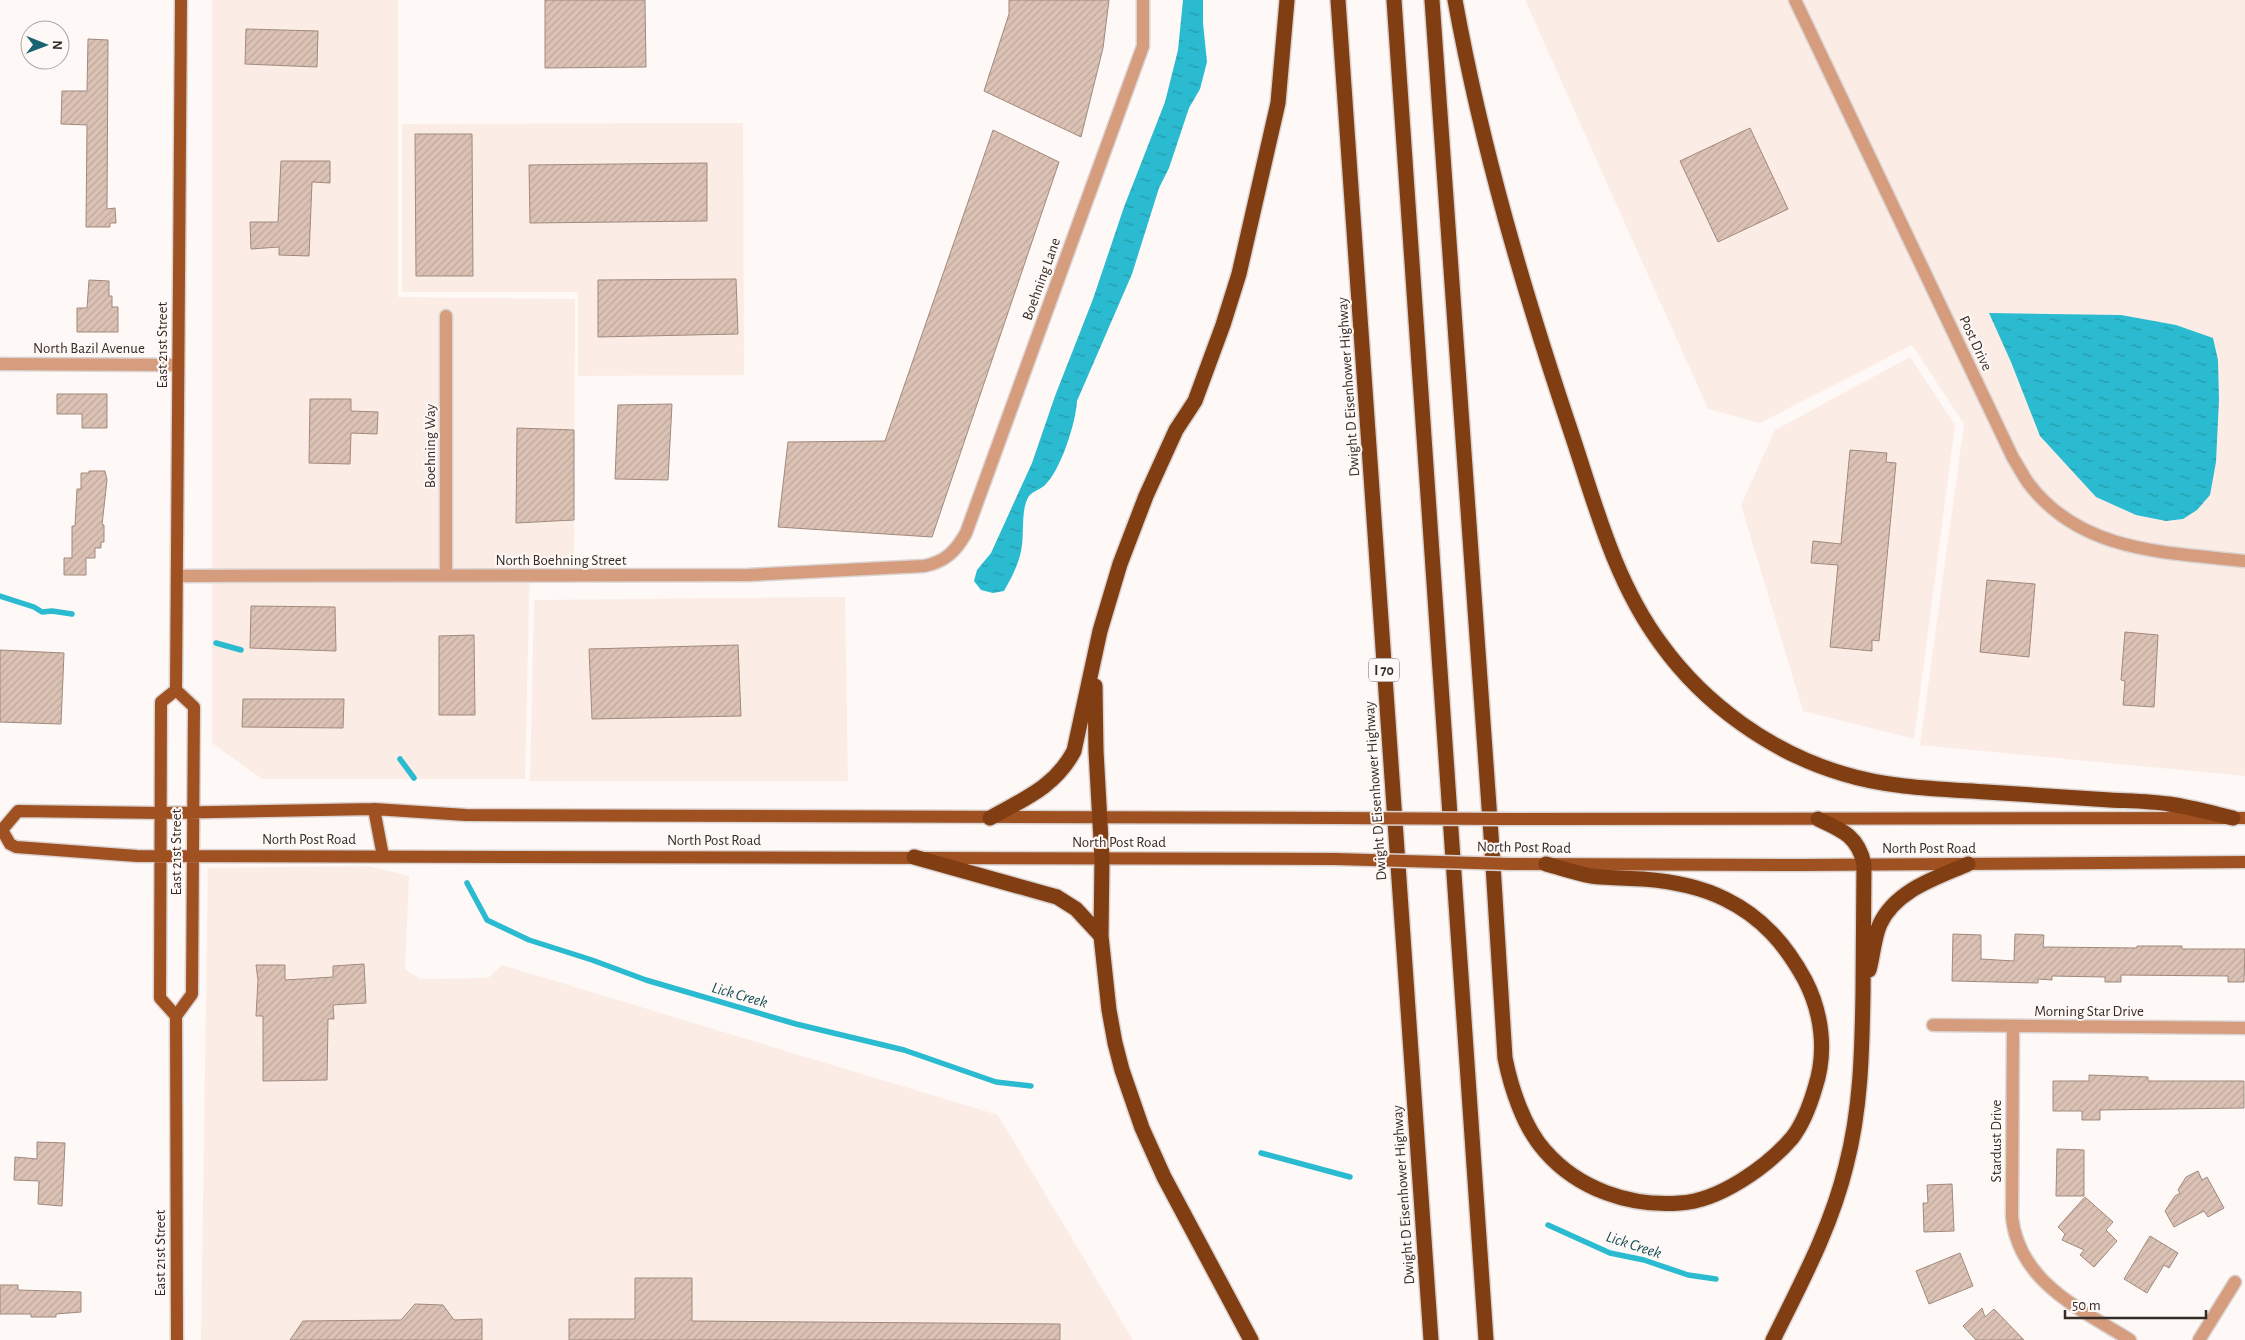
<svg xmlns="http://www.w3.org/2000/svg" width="2245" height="1340" font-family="'Alegreya Sans',sans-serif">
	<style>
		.built { fill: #fbede6 }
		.water { fill: url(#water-ripples) }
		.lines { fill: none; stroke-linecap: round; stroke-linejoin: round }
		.stream { stroke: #2bbbd0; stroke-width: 5.5 }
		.building { fill: url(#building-hatch); stroke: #a1897d }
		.minor-casing { stroke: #dad3d1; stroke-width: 15 }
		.major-casing { stroke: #dad3d1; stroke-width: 15 }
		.highway-casing { stroke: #dad3d1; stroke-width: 18 }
		.minor { stroke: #d59c7e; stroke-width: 12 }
		.major { stroke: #a05121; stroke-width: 12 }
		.highway { stroke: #813e13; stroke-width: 15 }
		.major-bridge-casing { stroke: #dad3d1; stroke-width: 15; stroke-linecap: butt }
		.major-bridge { stroke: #a05121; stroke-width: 12 }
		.labels { text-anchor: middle; stroke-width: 4; stroke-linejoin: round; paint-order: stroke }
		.shield { fill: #fef8f6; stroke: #736a66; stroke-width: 1 }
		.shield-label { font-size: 14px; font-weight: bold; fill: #372d28 }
		.street-label { font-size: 15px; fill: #372d28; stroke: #fef8f6 }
		.water-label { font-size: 16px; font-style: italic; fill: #154e57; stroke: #fef8f6 }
	</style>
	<defs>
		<pattern id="water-ripples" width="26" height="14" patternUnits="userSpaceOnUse" patternTransform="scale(1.25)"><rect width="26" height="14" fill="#2bbbd0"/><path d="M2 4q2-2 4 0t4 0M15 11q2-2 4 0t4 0" fill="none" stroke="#2698a9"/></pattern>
		<pattern id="building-hatch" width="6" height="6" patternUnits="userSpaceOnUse" patternTransform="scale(1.25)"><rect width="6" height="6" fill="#dbc2b5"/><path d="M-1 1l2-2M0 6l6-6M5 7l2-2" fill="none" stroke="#bda79c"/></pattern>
	</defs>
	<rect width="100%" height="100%" fill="#fef8f6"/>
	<!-- built -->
	<path class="built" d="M 212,0 L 398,0 L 398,297 L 575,299 L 574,560 L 530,561 L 525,779 L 262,779 L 212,743 Z
		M 1525,0 L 2245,0 L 2245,776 L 1920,745 L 1964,424 L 1912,345 L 1760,423 L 1708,409 Z
		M 743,123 L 744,375 L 578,376 L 578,292 L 402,292 L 402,124 Z
		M 1910,357 L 1955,425 L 1914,739 L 1803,711 L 1741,505 L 1775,430 Z
		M 845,597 L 848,781 L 530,781 L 534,600 Z
		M 369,866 L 409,876 L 405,969 L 420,979 L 488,978 L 502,965 L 998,1115 L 1133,1340 L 201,1340 L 208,868 Z"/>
	<!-- water -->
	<path class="water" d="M 1183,0 L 1203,0 L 1203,23 L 1207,62 L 1200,89 L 1189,108 L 1169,168 L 1159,188 L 1132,274 L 1077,401 C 1076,422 1061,470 1045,485 C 1041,489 1033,491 1029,496 C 1021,508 1024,531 1022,545 C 1020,562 1012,577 1004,591 L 993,593 L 981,590 L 974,581 L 977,570 L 991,553 L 1032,463 L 1055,396 L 1093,299 L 1124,207 L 1165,102 L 1178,50 Z
		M 1989,313 L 2121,315 L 2176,325 L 2213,338 L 2218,360 L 2219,400 L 2216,462 L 2210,495 L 2197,510 L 2183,519 L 2166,521 L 2136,515 L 2096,497 L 2040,436 L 2011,362 Z"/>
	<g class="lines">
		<!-- stream -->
		<path class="stream" d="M 0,596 L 34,607 L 42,612 L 52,611 L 72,614
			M 216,643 L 241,650
			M 400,759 L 414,778
			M 467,883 L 487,920 L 529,940 L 592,960 L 646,980 L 796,1024 L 904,1050 L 996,1082 L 1031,1086
			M 1261,1153 L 1350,1177
			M 1548,1225 L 1610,1253 L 1644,1260 L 1688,1275 L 1716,1279"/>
	</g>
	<!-- building -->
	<path class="building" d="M 545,0 L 645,0 L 646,67 L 545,68 Z
		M 1009,0 L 1109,0 L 1103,48 L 1081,137 L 984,91 L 1009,14 Z
		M 246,29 L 318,31 L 317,67 L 245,64 Z
		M 88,39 L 108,40 L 107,209 L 115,208 L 116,223 L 110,223 L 110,227 L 86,227 L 87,125 L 61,124 L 62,91 L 87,91 Z
		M 1750,128 L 1788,209 L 1718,242 L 1680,161 Z
		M 993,130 L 1059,162 L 932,537 L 778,527 L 788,442 L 885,441 Z
		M 415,134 L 472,134 L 473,276 L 416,276 Z
		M 281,161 L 330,161 L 330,183 L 312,182 L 309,256 L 279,255 L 279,247 L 251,249 L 250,222 L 278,222 Z
		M 707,163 L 707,221 L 530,223 L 529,165 Z
		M 736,279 L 738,334 L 598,337 L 598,280 Z
		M 89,280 L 109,281 L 109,296 L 112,296 L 112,307 L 118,307 L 118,332 L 77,332 L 77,308 L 87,308 Z
		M 57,394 L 107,394 L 107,428 L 82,428 L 82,414 L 57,414 Z
		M 310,399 L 351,399 L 351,411 L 378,412 L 377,434 L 351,433 L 350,464 L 309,463 Z
		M 672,404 L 668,480 L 615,479 L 618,405 Z
		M 517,428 L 574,430 L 574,520 L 516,523 Z
		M 1850,450 L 1887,453 L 1886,462 L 1896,463 L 1879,641 L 1872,640 L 1872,651 L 1830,647 L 1838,565 L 1811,563 L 1813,541 L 1841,544 Z
		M 89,471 L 105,471 L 107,480 L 102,525 L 104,525 L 104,542 L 101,542 L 101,548 L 95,548 L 95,558 L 86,558 L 86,575 L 64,575 L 64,558 L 72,558 L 72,526 L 75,526 L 77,489 L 81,489 L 81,473 L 89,473 Z
		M 1987,580 L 2035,584 L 2029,657 L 1980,652 Z
		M 251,606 L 335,607 L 336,651 L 250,648 Z
		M 2125,632 L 2158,635 L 2154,707 L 2123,705 L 2125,681 L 2121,680 Z
		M 474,635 L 475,715 L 439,715 L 439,636 Z
		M 738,645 L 741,716 L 592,719 L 589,649 Z
		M 0,650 L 64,653 L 61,724 L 0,722 Z
		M 243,699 L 344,699 L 343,728 L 242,727 Z
		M 1953,934 L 1981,935 L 1981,959 L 2014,961 L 2015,934 L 2044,935 L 2043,947 L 2137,948 L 2137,946 L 2182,946 L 2182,949 L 2245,949 L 2244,982 L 2228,982 L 2228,976 L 2121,975 L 2121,982 L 2105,982 L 2105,977 L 2052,976 L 2052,980 L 2038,979 L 2038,983 L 1952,981 Z
		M 364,964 L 366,1003 L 333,1005 L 334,1019 L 328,1019 L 327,1080 L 263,1081 L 263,1016 L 256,1016 L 258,980 L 256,965 L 285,965 L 285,980 L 333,977 L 333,966 Z
		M 2089,1075 L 2148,1077 L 2148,1081 L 2244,1081 L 2244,1108 L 2100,1110 L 2100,1120 L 2082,1120 L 2082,1111 L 2053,1111 L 2053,1081 L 2089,1081 Z
		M 37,1142 L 65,1143 L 62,1206 L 38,1204 L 39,1181 L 14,1180 L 15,1157 L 37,1159 Z
		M 2057,1149 L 2084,1150 L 2084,1196 L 2056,1196 Z
		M 2198,1171 L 2202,1180 L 2207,1177 L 2224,1208 L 2208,1217 L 2204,1211 L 2174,1227 L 2165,1211 L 2175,1196 L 2180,1193 L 2178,1190 L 2186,1177 Z
		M 1952,1184 L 1954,1231 L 1924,1232 L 1923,1203 L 1928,1203 L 1927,1185 Z
		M 2085,1197 L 2113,1222 L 2106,1230 L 2117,1241 L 2094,1267 L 2080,1255 L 2084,1250 L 2062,1240 L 2065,1234 L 2058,1227 Z
		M 2150,1236 L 2178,1253 L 2169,1268 L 2164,1265 L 2147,1293 L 2124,1279 Z
		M 1960,1253 L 1973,1286 L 1929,1304 L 1916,1271 Z
		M 635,1278 L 692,1278 L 692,1321 L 1060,1324 L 1060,1340 L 569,1340 L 569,1319 L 635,1319 Z
		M 0,1285 L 18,1285 L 18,1290 L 81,1292 L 81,1312 L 56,1314 L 56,1317 L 31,1317 L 31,1314 L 0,1314 Z
		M 415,1304 L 443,1305 L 454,1320 L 482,1319 L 482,1340 L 290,1340 L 303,1321 L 401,1320 Z
		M 1982,1308 L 1985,1317 L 1994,1309 L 2024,1340 L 1976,1340 L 1963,1326 Z"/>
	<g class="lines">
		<defs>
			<path id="minor" d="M 1795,0 L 2013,458 C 2019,467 2023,476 2029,484 C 2082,553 2166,552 2245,561
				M 0,364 L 178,365
				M 177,576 L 749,575 L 924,566 C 945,562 956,551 966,533 L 1143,46 L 1143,0
				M 446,576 L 446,316
				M 1933,1025 L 2245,1028
				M 2013,1027 L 2012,1217 C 2019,1282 2080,1309 2130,1340
				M 2199,1340 L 2235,1282"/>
			<path id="major" d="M 374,809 L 383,856
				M 1504,819 L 2245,818
				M 0,830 L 2,830 L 18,811 L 160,813 L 374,809 L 466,815 L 1336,818
				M 2,830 L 10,844 L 16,847 L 137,856 L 1335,859
				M 1510,864 L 1802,865 L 2245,862
				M 176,1016 L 160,998 L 161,702 L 176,690
				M 177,1340 L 176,1016 L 192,994 L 194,707 L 176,690 L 181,0"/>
			<path id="highway" d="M 1338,0 L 1431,1340
				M 1394,0 L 1486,1340
				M 1432,0 L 1492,849 L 1505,1058 C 1511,1088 1524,1128 1545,1151 C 1578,1189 1630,1207 1680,1203 C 1719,1201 1767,1167 1792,1138 C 1803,1124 1810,1105 1815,1088 C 1827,1052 1822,1013 1805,980 C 1786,945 1762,917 1725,899 C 1701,887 1669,881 1643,879 C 1626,878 1608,878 1591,876 C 1576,873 1561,868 1546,864
				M 1455,0 C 1482,149 1524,292 1572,435 C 1596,507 1615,582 1661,644 C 1705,705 1772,753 1844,774 C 1889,788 1939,789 1986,792 C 2028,795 2069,797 2110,800 C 2130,801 2150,801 2169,804 C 2190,807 2212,813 2233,818
				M 1095,686 L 1096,751 L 1102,858 L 1101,936 L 1109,1010 L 1115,1043 L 1122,1070 L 1142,1128 L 1164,1177 L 1251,1340
				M 990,818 C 1024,799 1055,787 1074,751 L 1100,631 L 1120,564 L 1146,496 L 1176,430 L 1195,401 L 1223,325 L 1239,274 L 1278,103 L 1287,0
				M 914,857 L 1057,897 L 1076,909 L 1101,936
				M 1869,970 C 1873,956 1874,937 1880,924 C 1896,890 1936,878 1968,864
				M 1773,1340 C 1801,1283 1831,1228 1846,1166 C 1861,1109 1862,1051 1863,993 C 1863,950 1864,907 1864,864 C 1858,836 1842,830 1818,819"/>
		</defs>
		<!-- minor casing -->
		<use href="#minor" class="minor-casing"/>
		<!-- major casing -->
		<use href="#major" class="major-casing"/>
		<!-- highway casing -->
		<use href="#highway" class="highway-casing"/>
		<!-- minor -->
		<use href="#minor" class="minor"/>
		<!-- major -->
		<use href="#major" class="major"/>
		<!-- highway -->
		<use href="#highway" class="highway"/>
		<defs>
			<path id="major-bridge" d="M 1336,818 L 1504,819
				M 1335,859 L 1510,864"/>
		</defs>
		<!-- major-bridge casing -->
		<use href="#major-bridge" class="major-bridge-casing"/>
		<!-- major-bridge -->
		<use href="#major-bridge" class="major-bridge"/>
	</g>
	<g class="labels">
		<!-- shield labels -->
		<rect class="shield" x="1369" y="658.5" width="30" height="23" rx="4"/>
		<g class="shield-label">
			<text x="1384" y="675">I 70</text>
		</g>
		<!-- street labels -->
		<g class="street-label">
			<text transform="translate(1041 279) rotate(-70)" y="5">Boehning Lane</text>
			<text transform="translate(1976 343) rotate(65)" y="5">Post Drive</text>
			<text transform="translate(162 345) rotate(-90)" y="5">East 21st Street</text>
			<text x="89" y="353">North Bazil Avenue</text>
			<text transform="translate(1348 387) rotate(-94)" y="5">Dwight D Eisenhower Highway</text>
			<text transform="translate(430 446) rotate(-90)" y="5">Boehning Way</text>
			<text x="561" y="565">North Boehning Street</text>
			<text transform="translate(1375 791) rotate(-94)" y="5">Dwight D Eisenhower Highway</text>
			<text x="309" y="844">North Post Road</text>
			<text x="714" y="845">North Post Road</text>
			<text x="1119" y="847">North Post Road</text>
			<text transform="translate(1524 847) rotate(1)" y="5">North Post Road</text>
			<text x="1929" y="853">North Post Road</text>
			<text transform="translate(176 852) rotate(-90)" y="5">East 21st Street</text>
			<text x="2089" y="1016">Morning Star Drive</text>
			<text transform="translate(1996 1141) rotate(-90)" y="5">Stardust Drive</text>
			<text transform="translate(1403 1195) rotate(-94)" y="5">Dwight D Eisenhower Highway</text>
			<text transform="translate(160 1253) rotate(-90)" y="5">East 21st Street</text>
		</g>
		<!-- water labels -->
		<g class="water-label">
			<text transform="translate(740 994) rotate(16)" y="6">Lick Creek</text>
			<text transform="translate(1634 1244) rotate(18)" y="6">Lick Creek</text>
		</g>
	</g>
	<!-- north arrow -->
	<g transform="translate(45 45) rotate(91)"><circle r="24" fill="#fef8f6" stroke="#aea7a4"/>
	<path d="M0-4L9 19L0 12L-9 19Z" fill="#196470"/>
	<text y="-8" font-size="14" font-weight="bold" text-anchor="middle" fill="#372d28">N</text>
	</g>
	<!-- scale -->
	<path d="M2065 1310v8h141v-8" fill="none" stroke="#372d28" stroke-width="2.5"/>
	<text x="2072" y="1310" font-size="15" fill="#372d28" stroke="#fef8f6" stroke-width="4" paint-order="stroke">50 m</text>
</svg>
